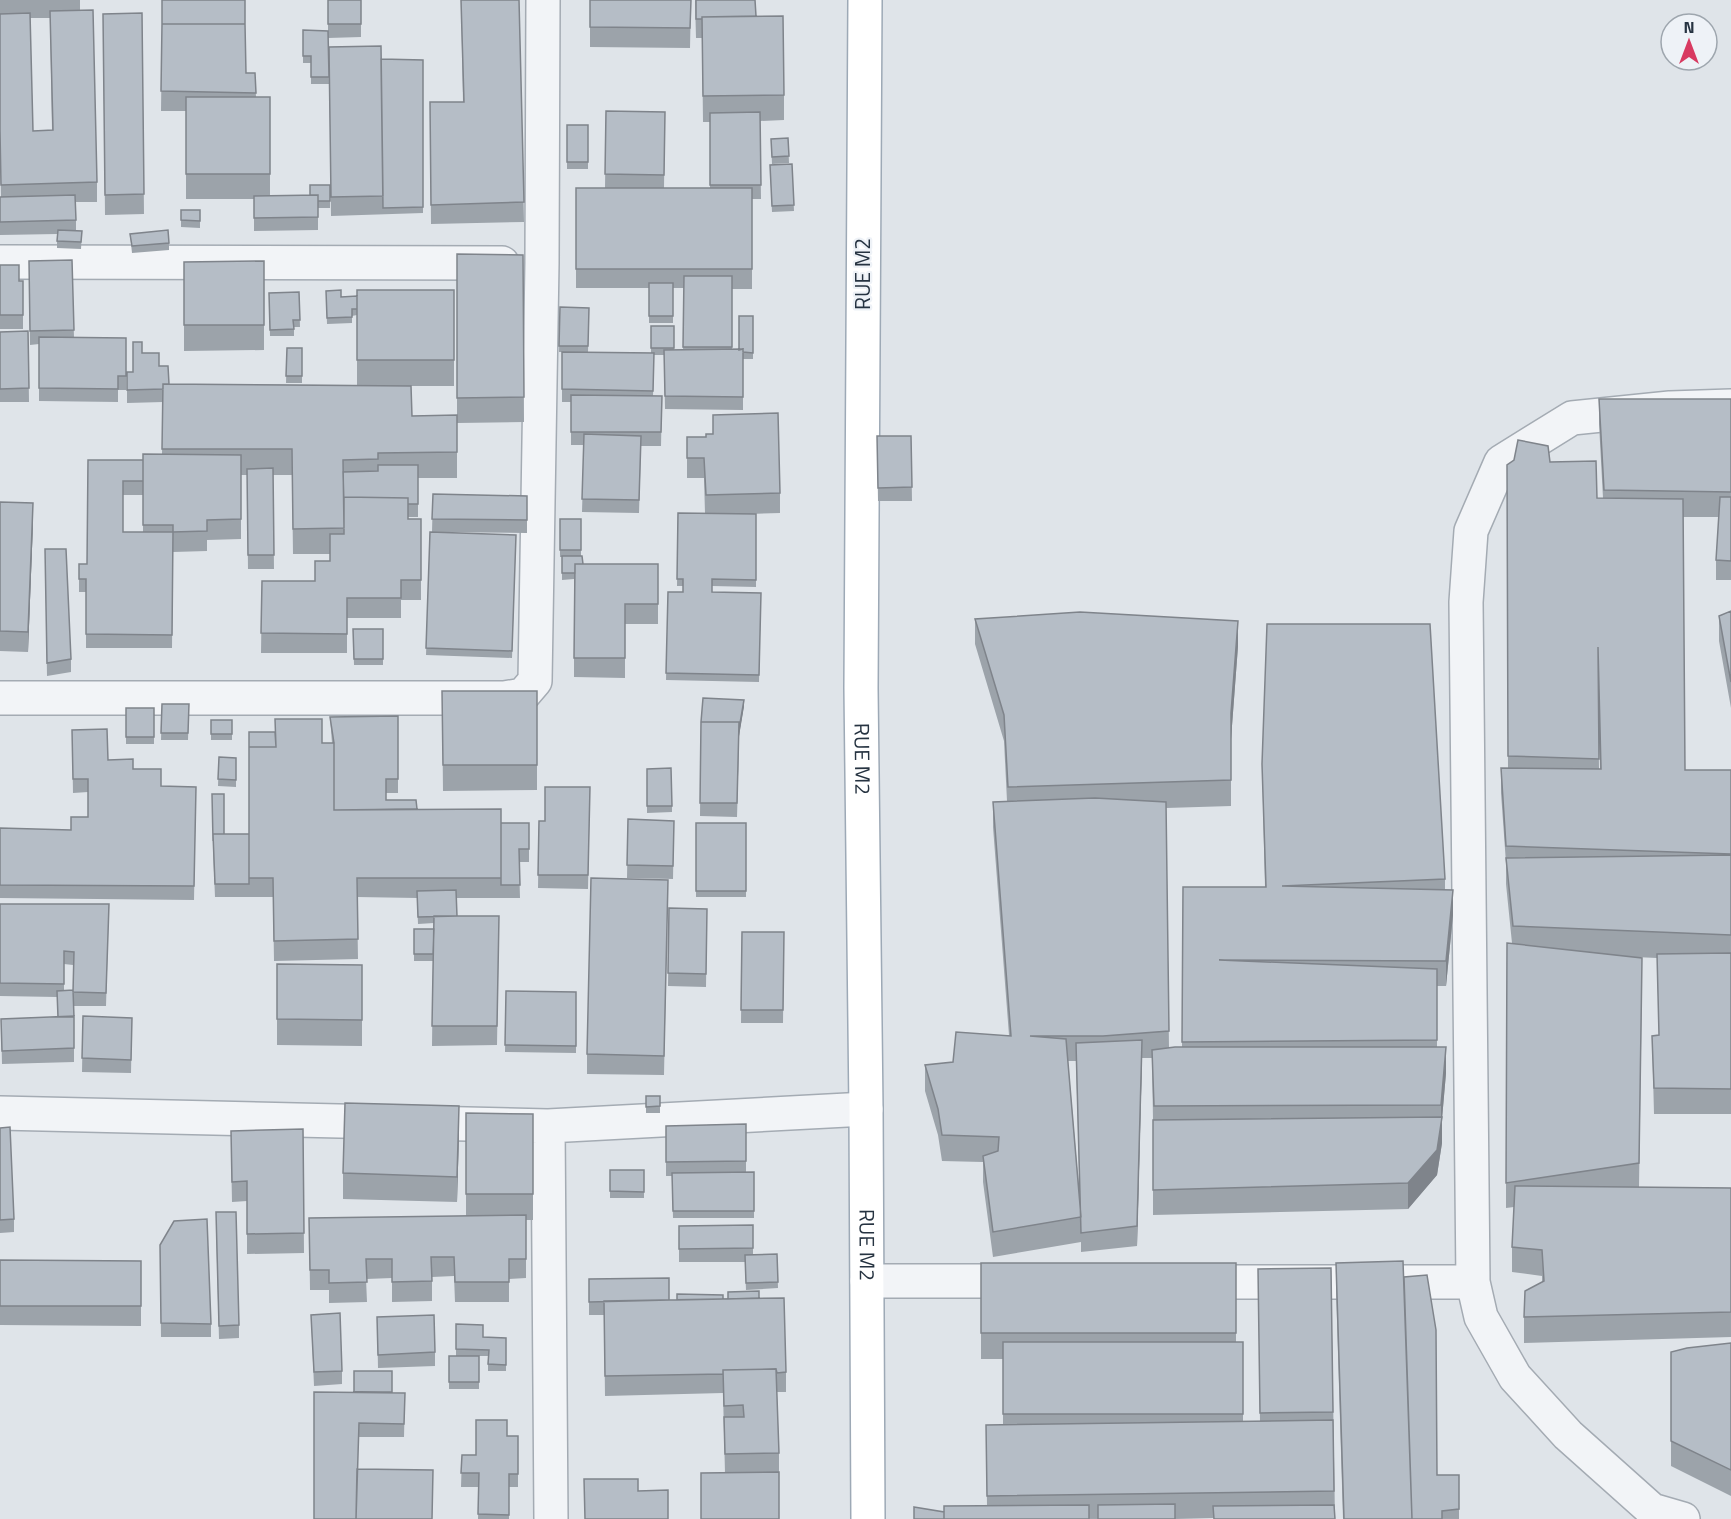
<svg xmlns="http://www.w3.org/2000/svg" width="1731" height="1519" font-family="'Titillium Web',sans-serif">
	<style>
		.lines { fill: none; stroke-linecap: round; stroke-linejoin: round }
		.minor-casing { stroke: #a4abb3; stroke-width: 36 }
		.major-casing { stroke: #9da9b6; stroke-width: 36 }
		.minor { stroke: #f2f4f7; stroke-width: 33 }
		.major { stroke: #fff; stroke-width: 33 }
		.wall { fill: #9ca3aa; fill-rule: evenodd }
		.shaded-wall { fill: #7f848b }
		.building { fill: #b5bdc6; stroke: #7f848b; stroke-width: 1.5 }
		.labels { text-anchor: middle; stroke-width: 4.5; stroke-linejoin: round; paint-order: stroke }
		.street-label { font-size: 21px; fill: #263341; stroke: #eef2f7 }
	</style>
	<rect width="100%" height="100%" fill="#dfe4e9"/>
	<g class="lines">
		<defs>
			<path id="minor" d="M 0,262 L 502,263
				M 0,698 L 504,698 L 523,695 L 535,681 L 542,263 L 543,0
				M 0,1113 L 548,1126 L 866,1109
				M 548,1126 L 551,1519
				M 867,1281 L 1027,1281
				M 1192,1282 L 1473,1282
				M 1683,1519 L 1652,1510 L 1568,1435 L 1515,1377 L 1481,1317 L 1473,1282 L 1466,602 L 1471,531 L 1501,462 L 1572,418 L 1670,408 L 1731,406"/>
			<g id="major">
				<path id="s1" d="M 865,0 L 861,688 L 866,1109 L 868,1519"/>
			</g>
		</defs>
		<!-- minor casing -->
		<use href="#minor" class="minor-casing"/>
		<!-- major casing -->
		<use href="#major" class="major-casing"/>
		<!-- minor -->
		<use href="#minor" class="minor"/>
		<!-- major -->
		<use href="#major" class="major"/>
	</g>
	<!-- wall -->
	<path class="wall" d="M 0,0 L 80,0 L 80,10 L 97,182 L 97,202 L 76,202 L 76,231 L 82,231 L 81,249 L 57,248 L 57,234 L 0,235 L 0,197 L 1,197 L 0,151 ZM 30,18 L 50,18 L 52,130 L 33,131 Z
		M 328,0 L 361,0 L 361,37 L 328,38 L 329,84 L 311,84 L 311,63 L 303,63 L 303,30 L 328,31 Z
		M 461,0 L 519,0 L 524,222 L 431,224 L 430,102 L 463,102 Z
		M 590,0 L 691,0 L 690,48 L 590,47 Z
		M 695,0 L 756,16 L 784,95 L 784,120 L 760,121 L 761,199 L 752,199 L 752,289 L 732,289 L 732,350 L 739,350 L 753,316 L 753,359 L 743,359 L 743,410 L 665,409 L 664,355 L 654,355 L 653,396 L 662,396 L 661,446 L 641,446 L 639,513 L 582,512 L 584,445 L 571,445 L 571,402 L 562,402 L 562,352 L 559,352 L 560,307 L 589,308 L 588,352 L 651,353 L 651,326 L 674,326 L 674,350 L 683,350 L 684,288 L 673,288 L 673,323 L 649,323 L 649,288 L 576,288 L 576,188 L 605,188 L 606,111 L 665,112 L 664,188 L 710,188 L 710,122 L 703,122 L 702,38 L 696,38 Z
		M 142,13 L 144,214 L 105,215 L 103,14 Z
		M 162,33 L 246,73 L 255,73 L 256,97 L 270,97 L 270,195 L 310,195 L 330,185 L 330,208 L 318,208 L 318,230 L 254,231 L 254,199 L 186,199 L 186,111 L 161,111 Z
		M 329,47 L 381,59 L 423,60 L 423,213 L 331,216 Z
		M 567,125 L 588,125 L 588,169 L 567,169 Z
		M 788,138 L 789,163 L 772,164 L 771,139 Z
		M 792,164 L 794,211 L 772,212 L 770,165 Z
		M 181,210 L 200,210 L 200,228 L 181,227 Z
		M 130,234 L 169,243 L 169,250 L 132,253 Z
		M 457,254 L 523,255 L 524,422 L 457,423 L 457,478 L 418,478 L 418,517 L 408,517 L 408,519 L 421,519 L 421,600 L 401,600 L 401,618 L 347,618 L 347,653 L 261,653 L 262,581 L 315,581 L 330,561 L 330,554 L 293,554 L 292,475 L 273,475 L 274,569 L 248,569 L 247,475 L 241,475 L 241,539 L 207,540 L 207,551 L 173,552 L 173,545 L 172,648 L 86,648 L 86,592 L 79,592 L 79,564 L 87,564 L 88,460 L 143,460 L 162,454 L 163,402 L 127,403 L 127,372 L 133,372 L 142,353 L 159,366 L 169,384 L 357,385 L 357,315 L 352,316 L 352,323 L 327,324 L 326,291 L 341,297 L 454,290 L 454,386 L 411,386 L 412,416 L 457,415 ZM 143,474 L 143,532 L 123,532 L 123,495 L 143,495 Z
		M 72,260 L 74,338 L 126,338 L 126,390 L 118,390 L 118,402 L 39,401 L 39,344 L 30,345 L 29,261 Z
		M 264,261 L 264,350 L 184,351 L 184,262 Z
		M 0,265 L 19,281 L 23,281 L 23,329 L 0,329 Z
		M 299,292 L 300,327 L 294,327 L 294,336 L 270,336 L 269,293 Z
		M 28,331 L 29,402 L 0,402 L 0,332 Z
		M 287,348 L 302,348 L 302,383 L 286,383 Z
		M 1599,399 L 1731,399 L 1731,580 L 1716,580 L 1716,560 L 1719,517 L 1683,517 L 1685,770 L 1731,770 L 1731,1114 L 1654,1114 L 1652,1036 L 1659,1035 L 1657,958 L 1635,957 L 1642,983 L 1639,1187 L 1731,1188 L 1731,1337 L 1524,1343 L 1524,1317 L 1542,1282 L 1542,1276 L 1512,1272 L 1512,1247 L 1514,1207 L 1506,1208 L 1506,1183 L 1512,943 L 1506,884 L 1506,863 L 1501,793 L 1501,768 L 1508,768 L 1507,465 L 1550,462 L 1597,498 L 1603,498 L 1599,424 ZM 1598,682 L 1600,769 L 1599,769 Z
		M 713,415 L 780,493 L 780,513 L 749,514 L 756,514 L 756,587 L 712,586 L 712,592 L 761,593 L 759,682 L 666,680 L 668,592 L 683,592 L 683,586 L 677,586 L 678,513 L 705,513 L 704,478 L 687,478 L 687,437 L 706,437 L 713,434 Z
		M 877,436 L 911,436 L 912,501 L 878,501 Z
		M 433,494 L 527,496 L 527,533 L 432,532 Z
		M 0,502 L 33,523 L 28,652 L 0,651 Z
		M 560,519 L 581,519 L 581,556 L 583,564 L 658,564 L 658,624 L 625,624 L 625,678 L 574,677 L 574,579 L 562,580 L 562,557 L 560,557 Z
		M 430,532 L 516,535 L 512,658 L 426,655 Z
		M 45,549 L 71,659 L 71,672 L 47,676 Z
		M 1731,611 L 1731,708 L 1719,641 L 1719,616 Z
		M 975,619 L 1238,646 L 1231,739 L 1231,806 L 1166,808 L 1169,1048 L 1182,1047 L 1183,887 L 1265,887 L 1262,764 L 1445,879 L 1445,889 L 1453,915 L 1446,986 L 1437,986 L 1437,1047 L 1446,1073 L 1442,1119 L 1442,1143 L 1437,1175 L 1408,1209 L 1153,1215 L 1153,1120 L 1152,1058 L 1142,1058 L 1137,1246 L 1081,1252 L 1081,1242 L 993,1257 L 983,1182 L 983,1162 L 942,1161 L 938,1135 L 925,1091 L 925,1065 L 953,1062 L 1009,1035 L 993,827 L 993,802 L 1007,801 L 1004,741 L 975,644 ZM 1068,1061 L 1076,1061 L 1080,1201 Z
		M 353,629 L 383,629 L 383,665 L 354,665 Z
		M 442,691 L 537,691 L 537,790 L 443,791 Z
		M 162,704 L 189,704 L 188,740 L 161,740 Z
		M 744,706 L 739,736 L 737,817 L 700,816 L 701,722 Z
		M 126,708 L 154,708 L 154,744 L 126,744 Z
		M 398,716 L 398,793 L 386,793 L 386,800 L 417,809 L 501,823 L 529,823 L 529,862 L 519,862 L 520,898 L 456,898 L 457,916 L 499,916 L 497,1045 L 432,1046 L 433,961 L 414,961 L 414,929 L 434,929 L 434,923 L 418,924 L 417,898 L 357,897 L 358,959 L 274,961 L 273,897 L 215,897 L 213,848 L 224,834 L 249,834 L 322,743 L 332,743 L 330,717 Z
		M 211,720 L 232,720 L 232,740 L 211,740 Z
		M 72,730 L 108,760 L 133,769 L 161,786 L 196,787 L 194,900 L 0,898 L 0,828 L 71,830 L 88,817 L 88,792 L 73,793 Z
		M 219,757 L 236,758 L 236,787 L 218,786 Z
		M 647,769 L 672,806 L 672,812 L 647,813 Z
		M 590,787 L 588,889 L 538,888 L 539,821 L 545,821 Z
		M 628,819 L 674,821 L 673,879 L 627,878 Z
		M 696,823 L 746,823 L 746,897 L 696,897 Z
		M 668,880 L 664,1075 L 587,1074 L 587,1054 Z
		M 0,904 L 109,904 L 106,1006 L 74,1006 L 74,1062 L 2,1064 L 1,1019 L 58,1017 L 57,997 L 0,996 ZM 64,964 L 73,965 L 73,990 L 64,990 Z
		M 669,908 L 707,909 L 706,987 L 668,986 Z
		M 742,932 L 784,932 L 783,1023 L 741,1023 Z
		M 277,964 L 362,965 L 362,1046 L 277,1045 Z
		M 506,991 L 576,992 L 576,1053 L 505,1052 Z
		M 83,1016 L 132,1018 L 131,1073 L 82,1072 Z
		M 646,1096 L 660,1096 L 660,1113 L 646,1113 Z
		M 466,1113 L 533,1114 L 533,1220 L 526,1220 L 526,1278 L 509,1279 L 509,1302 L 455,1302 L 454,1276 L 432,1277 L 432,1301 L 392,1302 L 392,1278 L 366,1279 L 367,1302 L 329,1303 L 329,1290 L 310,1290 L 309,1218 L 466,1216 Z
		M 746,1124 L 746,1172 L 754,1172 L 754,1218 L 673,1218 L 672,1176 L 666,1176 L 666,1126 Z
		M 0,1128 L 14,1219 L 14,1232 L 0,1233 Z
		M 303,1129 L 304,1253 L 247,1254 L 247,1201 L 232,1202 L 231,1151 Z
		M 459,1132 L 457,1202 L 343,1199 L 343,1173 Z
		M 610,1170 L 644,1170 L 644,1198 L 610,1198 Z
		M 753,1225 L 753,1255 L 777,1254 L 778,1288 L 746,1290 L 745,1262 L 679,1262 L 679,1226 Z
		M 216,1226 L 239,1325 L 239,1338 L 219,1339 Z
		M 160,1245 L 211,1324 L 211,1337 L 161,1337 Z
		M 0,1260 L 141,1261 L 141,1326 L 0,1325 Z
		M 981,1263 L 1236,1263 L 1236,1342 L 1243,1342 L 1243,1421 L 1260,1421 L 1258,1269 L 1331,1268 L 1335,1519 L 1213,1518 L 1175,1519 L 914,1519 L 944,1512 L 987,1506 L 986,1425 L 1003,1425 L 1003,1359 L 981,1359 Z
		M 1336,1263 L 1404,1277 L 1437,1475 L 1459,1475 L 1459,1519 L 1343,1519 L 1336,1288 Z
		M 589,1279 L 669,1300 L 759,1298 L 786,1372 L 786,1392 L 777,1392 L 779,1453 L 779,1519 L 725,1473 L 723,1393 L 605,1396 L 604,1315 L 589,1315 Z
		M 311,1315 L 342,1371 L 342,1384 L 314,1386 Z
		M 377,1317 L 435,1352 L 435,1366 L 378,1368 Z
		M 456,1324 L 483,1337 L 506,1338 L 506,1371 L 488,1371 L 488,1356 L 479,1356 L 479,1389 L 449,1389 L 449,1356 L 456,1356 Z
		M 1731,1343 L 1731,1496 L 1671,1466 L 1671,1352 Z
		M 314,1392 L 405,1393 L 404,1437 L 359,1437 Z
		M 507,1436 L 518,1436 L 518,1487 L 509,1487 L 509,1519 L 478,1519 L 479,1487 L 461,1487 L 462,1455 L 476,1455 Z"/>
	<!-- shaded-wall -->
	<path class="shaded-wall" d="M 33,503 L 33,523 L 28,652 L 28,632 Z
		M 1238,621 L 1238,646 L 1231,739 L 1231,713 Z
		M 744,700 L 744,706 L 739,736 L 737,817 L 739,722 Z
		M 1453,890 L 1453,915 L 1446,986 L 1446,961 Z
		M 1142,1040 L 1142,1059 L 1137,1246 L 1137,1226 Z
		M 1446,1047 L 1446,1073 L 1442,1119 L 1442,1143 L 1437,1175 L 1408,1209 L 1408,1183 L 1441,1125 L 1441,1105 Z
		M 459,1106 L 459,1132 L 457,1202 L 457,1177 Z"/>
	<!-- building -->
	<path class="building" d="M 162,0 L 245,0 L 245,24 L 162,24 L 162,27 Z
		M 328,0 L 361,0 L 361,24 L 328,24 Z
		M 461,0 L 519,0 L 524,202 L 431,205 L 430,102 L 464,102 Z
		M 590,0 L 691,0 L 690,28 L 590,27 Z
		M 696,0 L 755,0 L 756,16 L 702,17 L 702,19 L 696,19 Z
		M 93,10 L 97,182 L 1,185 L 0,131 L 0,14 L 30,13 L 33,131 L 53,130 L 50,11 Z
		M 142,13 L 144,194 L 105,195 L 103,14 Z
		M 783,16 L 784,95 L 703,96 L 702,17 Z
		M 162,24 L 245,24 L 246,73 L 255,73 L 256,93 L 161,91 Z
		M 303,30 L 328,31 L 329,77 L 311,77 L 311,56 L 303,56 Z
		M 381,46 L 383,196 L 331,197 L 329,47 Z
		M 381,59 L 423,60 L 423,207 L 383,208 Z
		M 186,97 L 270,97 L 270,174 L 186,174 Z
		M 606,111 L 665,112 L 664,175 L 605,174 Z
		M 760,112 L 761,185 L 710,185 L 710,113 Z
		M 567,125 L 588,125 L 588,162 L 567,162 Z
		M 788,138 L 789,156 L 772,157 L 771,139 Z
		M 792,164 L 794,205 L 772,206 L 770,165 Z
		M 310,185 L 330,185 L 330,201 L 318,201 L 318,195 L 310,195 Z
		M 576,188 L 752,188 L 752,269 L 576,269 Z
		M 75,195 L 76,220 L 0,222 L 0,197 Z
		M 318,195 L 318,217 L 254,218 L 254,196 Z
		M 181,210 L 200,210 L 200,221 L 181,220 Z
		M 58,230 L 82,231 L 81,242 L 57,241 Z
		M 168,230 L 169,243 L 132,246 L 130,234 Z
		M 457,254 L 523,255 L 524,397 L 457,398 Z
		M 72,260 L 74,330 L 30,331 L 29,261 Z
		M 264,261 L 264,325 L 184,325 L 184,262 Z
		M 0,265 L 19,265 L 19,281 L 23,281 L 23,315 L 0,315 Z
		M 684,276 L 732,276 L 732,347 L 683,347 Z
		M 649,283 L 673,283 L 673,316 L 649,316 Z
		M 341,290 L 341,297 L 357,296 L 357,309 L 352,309 L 352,317 L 327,318 L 326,291 Z
		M 357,290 L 454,290 L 454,360 L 357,360 Z
		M 299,292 L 300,320 L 293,320 L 294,329 L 270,330 L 269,293 Z
		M 560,307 L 589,308 L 588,346 L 559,346 Z
		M 739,316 L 753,316 L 753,353 L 743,352 L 743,349 L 739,350 Z
		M 651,326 L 674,326 L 674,348 L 651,348 Z
		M 28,331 L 29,388 L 0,389 L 0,332 Z
		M 39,337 L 126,338 L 126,376 L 118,376 L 118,389 L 39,388 Z
		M 133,342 L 142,342 L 142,353 L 159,353 L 159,366 L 168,366 L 169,384 L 163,384 L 163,389 L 127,390 L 127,372 L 133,372 Z
		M 287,348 L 302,348 L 302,376 L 286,376 Z
		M 743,349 L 743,397 L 665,396 L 664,350 Z
		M 562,352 L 654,353 L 653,391 L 562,389 Z
		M 163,384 L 411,386 L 412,416 L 457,415 L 457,452 L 378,453 L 378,459 L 343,460 L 344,528 L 293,529 L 292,449 L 162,449 Z
		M 571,395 L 662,396 L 661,432 L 571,432 Z
		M 1599,399 L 1731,399 L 1731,492 L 1604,490 Z
		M 778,413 L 780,493 L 706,495 L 704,458 L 687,458 L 687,437 L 706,437 L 706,434 L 713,434 L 713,415 Z
		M 584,434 L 641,436 L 639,500 L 582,499 Z
		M 877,436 L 911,436 L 912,487 L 878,488 Z
		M 1518,440 L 1548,446 L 1550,462 L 1596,461 L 1597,498 L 1683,499 L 1685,770 L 1731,770 L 1731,854 L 1506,846 L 1501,768 L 1601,769 L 1598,647 L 1599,759 L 1508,756 L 1507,465 L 1514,460 Z
		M 143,454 L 241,455 L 241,519 L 207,520 L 207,531 L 173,532 L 173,525 L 143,525 Z
		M 88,460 L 143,460 L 143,481 L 123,481 L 123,532 L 173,532 L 172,635 L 86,634 L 86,579 L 79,579 L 79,564 L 87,564 Z
		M 378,465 L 418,465 L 418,504 L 408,504 L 408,498 L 344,497 L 344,504 L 343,472 L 378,471 Z
		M 273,468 L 274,555 L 248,555 L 247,469 Z
		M 433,494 L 527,496 L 527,520 L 432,519 Z
		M 344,497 L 408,498 L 408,519 L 421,519 L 421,580 L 401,580 L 401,598 L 347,598 L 347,634 L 261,633 L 262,581 L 315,581 L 315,561 L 330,561 L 330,534 L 344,534 Z
		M 1720,497 L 1731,497 L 1731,561 L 1716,560 Z
		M 0,502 L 33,503 L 28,632 L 0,631 Z
		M 678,513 L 756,514 L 756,580 L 712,579 L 712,592 L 761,593 L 759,675 L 666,673 L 668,592 L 683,592 L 683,579 L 677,579 Z
		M 560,519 L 581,519 L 581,550 L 560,550 Z
		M 430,532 L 516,535 L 512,651 L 426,648 Z
		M 45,549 L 66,549 L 71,659 L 47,663 Z
		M 562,556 L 582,556 L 583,564 L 575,564 L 575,573 L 562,573 Z
		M 575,564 L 658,564 L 658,604 L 625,604 L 625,658 L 574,658 Z
		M 1731,611 L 1731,682 L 1719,616 Z
		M 1080,612 L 1238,621 L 1231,713 L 1231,780 L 1008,787 L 1004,715 L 975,619 Z
		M 1267,624 L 1430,624 L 1445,879 L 1282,886 L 1453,890 L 1446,961 L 1219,960 L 1437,969 L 1437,1040 L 1182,1042 L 1183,887 L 1266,887 L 1262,764 Z
		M 353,629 L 383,629 L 383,659 L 354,659 Z
		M 442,691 L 537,691 L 537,765 L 443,765 Z
		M 703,698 L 744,700 L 739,729 L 739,722 L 701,722 Z
		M 162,704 L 189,704 L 188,733 L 161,733 Z
		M 126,708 L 154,708 L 154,737 L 126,737 Z
		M 398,716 L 398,779 L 386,779 L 386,800 L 416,800 L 417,809 L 334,810 L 334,743 L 330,717 Z
		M 275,719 L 322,719 L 322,743 L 334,743 L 334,810 L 501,809 L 501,878 L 357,878 L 358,939 L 274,941 L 273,878 L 249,878 L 249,747 L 276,747 Z
		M 211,720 L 232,720 L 232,734 L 211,734 Z
		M 701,722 L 739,722 L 737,803 L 700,803 Z
		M 107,729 L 108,760 L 133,759 L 133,769 L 161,769 L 161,786 L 196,787 L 194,886 L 0,885 L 0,828 L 71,830 L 71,817 L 88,817 L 88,779 L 73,779 L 72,730 Z
		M 249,732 L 275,732 L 276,747 L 249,747 Z
		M 219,757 L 236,758 L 236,780 L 218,779 Z
		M 671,768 L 672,806 L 647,806 L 647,769 Z
		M 545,787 L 590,787 L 588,875 L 538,875 L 539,821 L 545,821 Z
		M 212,794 L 224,794 L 224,834 L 213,834 L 213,841 Z
		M 1095,798 L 1166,802 L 1169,1031 L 1103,1036 L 1030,1036 L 1066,1039 L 1081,1217 L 993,1232 L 983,1156 L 998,1151 L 999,1137 L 942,1135 L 938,1109 L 925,1065 L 953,1062 L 956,1032 L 1011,1036 L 993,802 Z
		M 628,819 L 674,821 L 673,866 L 627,865 Z
		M 501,823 L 529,823 L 529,849 L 519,849 L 520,885 L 501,885 Z
		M 696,823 L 746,823 L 746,891 L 696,891 Z
		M 213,834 L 249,834 L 249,884 L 215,884 Z
		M 1731,855 L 1731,935 L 1513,926 L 1506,858 Z
		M 591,878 L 668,880 L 664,1056 L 587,1054 Z
		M 456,890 L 457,916 L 418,917 L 417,891 Z
		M 0,904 L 109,904 L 106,993 L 73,992 L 74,952 L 64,951 L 64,984 L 0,983 Z
		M 669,908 L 707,909 L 706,974 L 668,973 Z
		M 434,916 L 499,916 L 497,1026 L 432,1026 Z
		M 414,929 L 434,929 L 433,954 L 414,954 Z
		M 742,932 L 784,932 L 783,1010 L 741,1010 Z
		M 1507,943 L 1642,958 L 1639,1163 L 1506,1183 Z
		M 1731,953 L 1731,1089 L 1654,1088 L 1652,1036 L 1659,1035 L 1657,954 Z
		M 277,964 L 362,965 L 362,1020 L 277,1019 Z
		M 73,990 L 74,1017 L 58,1017 L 57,991 Z
		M 506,991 L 576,992 L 576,1046 L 505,1045 Z
		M 74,1016 L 74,1048 L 2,1051 L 1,1019 Z
		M 83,1016 L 132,1018 L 131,1060 L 82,1058 Z
		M 1142,1040 L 1137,1226 L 1081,1233 L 1076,1043 Z
		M 1175,1047 L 1446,1047 L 1441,1105 L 1154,1106 L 1152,1050 Z
		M 646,1096 L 660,1096 L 660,1106 L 646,1107 Z
		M 345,1103 L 459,1106 L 457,1177 L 343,1173 Z
		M 466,1113 L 533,1114 L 533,1194 L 466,1194 Z
		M 1442,1117 L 1437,1150 L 1408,1183 L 1153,1190 L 1153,1120 Z
		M 746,1124 L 746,1161 L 666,1162 L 666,1126 Z
		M 10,1127 L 14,1219 L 0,1220 L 0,1128 Z
		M 303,1129 L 304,1233 L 247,1234 L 247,1181 L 232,1182 L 231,1131 Z
		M 610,1170 L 644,1170 L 644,1192 L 610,1191 Z
		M 754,1172 L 754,1211 L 673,1211 L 672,1173 Z
		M 1515,1186 L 1731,1188 L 1731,1312 L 1524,1317 L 1525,1291 L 1544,1281 L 1542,1250 L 1512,1247 Z
		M 216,1212 L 236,1212 L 239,1325 L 219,1326 Z
		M 526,1215 L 526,1259 L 509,1259 L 509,1282 L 455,1282 L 454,1257 L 431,1257 L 432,1281 L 392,1282 L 392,1259 L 366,1259 L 367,1282 L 329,1283 L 329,1270 L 310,1270 L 309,1218 Z
		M 207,1219 L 211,1324 L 161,1323 L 160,1245 L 174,1221 Z
		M 753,1225 L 753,1248 L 679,1249 L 679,1226 Z
		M 777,1254 L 778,1282 L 746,1283 L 745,1255 Z
		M 0,1260 L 141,1261 L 141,1306 L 0,1306 Z
		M 1403,1261 L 1412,1519 L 1344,1519 L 1336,1263 Z
		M 981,1263 L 1236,1263 L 1236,1333 L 981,1333 Z
		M 1331,1268 L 1333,1412 L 1260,1413 L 1258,1269 Z
		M 1427,1275 L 1436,1330 L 1437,1475 L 1459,1475 L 1459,1509 L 1442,1511 L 1442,1519 L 1412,1519 L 1404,1277 Z
		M 669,1278 L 669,1300 L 589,1302 L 589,1279 Z
		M 759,1291 L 759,1298 L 728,1299 L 728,1292 Z
		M 677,1294 L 723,1295 L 723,1299 L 677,1300 Z
		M 784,1298 L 786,1372 L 777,1373 L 776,1369 L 723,1370 L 723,1374 L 605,1376 L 604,1301 Z
		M 340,1313 L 342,1371 L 314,1372 L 311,1315 Z
		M 434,1315 L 435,1352 L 378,1355 L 377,1317 Z
		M 456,1324 L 483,1325 L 483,1337 L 506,1338 L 506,1365 L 488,1364 L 489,1350 L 456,1349 Z
		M 1003,1342 L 1243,1342 L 1243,1414 L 1003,1414 Z
		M 1731,1343 L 1731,1470 L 1671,1441 L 1671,1352 L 1687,1348 Z
		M 449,1356 L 479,1356 L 479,1382 L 449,1382 Z
		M 776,1369 L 779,1453 L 725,1454 L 724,1417 L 744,1417 L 743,1405 L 724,1406 L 723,1370 Z
		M 354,1371 L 392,1371 L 392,1392 L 354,1392 Z
		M 314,1392 L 405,1393 L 404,1424 L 359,1423 L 356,1519 L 314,1519 Z
		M 476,1420 L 507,1420 L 507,1436 L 518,1436 L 518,1474 L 509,1474 L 509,1515 L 478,1514 L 479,1473 L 461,1473 L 462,1455 L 476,1455 Z
		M 1333,1420 L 1334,1491 L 987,1496 L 986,1425 Z
		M 357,1469 L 433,1470 L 432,1519 L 356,1519 Z
		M 779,1472 L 779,1519 L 701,1519 L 701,1473 Z
		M 584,1479 L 638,1479 L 638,1491 L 668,1490 L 668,1519 L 585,1519 Z
		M 1175,1504 L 1175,1519 L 1098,1519 L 1098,1505 Z
		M 1089,1505 L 1089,1519 L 944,1519 L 944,1506 Z
		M 1334,1505 L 1335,1519 L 1214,1519 L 1213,1506 Z
		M 914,1507 L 944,1512 L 944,1519 L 914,1519 Z"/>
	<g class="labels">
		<!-- street labels -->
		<g class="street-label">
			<text transform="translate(863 274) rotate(-90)" y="7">RUE M2</text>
			<text dy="7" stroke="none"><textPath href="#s1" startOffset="759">RUE M2</textPath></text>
			<text dy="7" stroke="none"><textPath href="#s1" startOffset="1245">RUE M2</textPath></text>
		</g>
	</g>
	<!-- north arrow -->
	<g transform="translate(1689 42)"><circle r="28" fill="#eef2f7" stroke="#9ea6ae" stroke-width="1.5"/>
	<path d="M0-4.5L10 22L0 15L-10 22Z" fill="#d83a61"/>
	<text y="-9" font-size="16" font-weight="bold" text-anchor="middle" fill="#263341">N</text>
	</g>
</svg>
